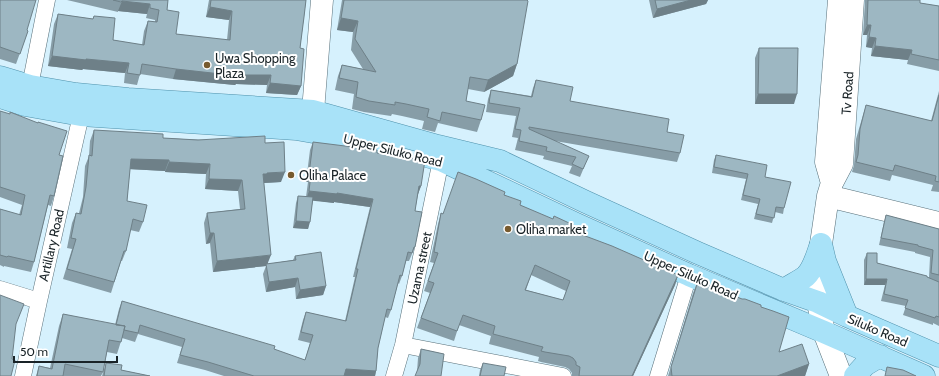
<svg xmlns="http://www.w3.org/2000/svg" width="939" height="376" font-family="Cabin,sans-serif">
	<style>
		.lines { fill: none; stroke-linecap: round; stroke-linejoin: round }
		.street-casing { stroke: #58707a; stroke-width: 17 }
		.secondary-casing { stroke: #58707a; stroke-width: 23 }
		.primary-casing { stroke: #5092ac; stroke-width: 23 }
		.street { stroke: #fff; stroke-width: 16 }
		.secondary { stroke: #fff; stroke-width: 22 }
		.primary { stroke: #a8e2f8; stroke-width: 22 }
		.wall { fill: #879da7; fill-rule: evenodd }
		.shaded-wall { fill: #6e8088 }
		.building { fill: #9db7c2; stroke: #6e8088; fill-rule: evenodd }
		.poi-dot { fill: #785b2f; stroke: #fff; stroke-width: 1.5 }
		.labels { text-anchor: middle; stroke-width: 4; stroke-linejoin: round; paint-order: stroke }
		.poi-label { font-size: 13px; fill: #192327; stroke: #fff; text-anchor: start }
		.street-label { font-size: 13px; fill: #192327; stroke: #fff }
	</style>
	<rect width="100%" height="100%" fill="#d6f1fd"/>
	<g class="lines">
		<defs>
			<path id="street" d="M 30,86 L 47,0
				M 0,289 L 39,301
				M 403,345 L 563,376
				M 23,376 L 39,301 L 81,115
				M 394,376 L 403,345 L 441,160
				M 658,376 L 689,275"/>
			<path id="secondary" d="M 839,0 L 826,162 L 832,183 L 842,164 L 853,0
				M 313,130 L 313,111 L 322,0
				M 832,183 L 828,196 L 821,244 L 818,302 L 824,332 L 841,376
				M 828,196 L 939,223"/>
			<path id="primary" d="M 0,77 L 30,86 L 76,94 L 128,99 L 313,111 L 438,146 L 500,161 L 586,202 L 698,253 L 784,290 L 818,302 L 847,316 L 939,356
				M 0,97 L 25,105 L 81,115 L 296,129 L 313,132 L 389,146
				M 426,156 L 441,160 L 576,224 L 689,275 L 824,332 L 924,376
				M 821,244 L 825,261 L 847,316
				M 784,290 C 791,285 800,281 806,276 C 814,268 817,255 821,244
				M 855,376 L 865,365 L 880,356"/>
		</defs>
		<!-- street casing -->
		<use href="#street" class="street-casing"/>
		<!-- secondary casing -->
		<use href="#secondary" class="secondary-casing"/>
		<!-- primary casing -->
		<use href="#primary" class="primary-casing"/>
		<!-- street -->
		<use href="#street" class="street"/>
		<!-- secondary -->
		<use href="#secondary" class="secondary"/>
		<!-- primary -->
		<use href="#primary" class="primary"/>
	</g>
	<!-- wall -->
	<path class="wall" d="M 0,0 L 27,30 L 28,31 L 16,64 L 0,59 Z
		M 67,0 L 168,0 L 167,10 L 176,34 L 227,40 L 229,20 L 206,17 L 209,0 L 306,0 L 300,48 L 301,86 L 297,95 L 266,93 L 267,85 L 236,84 L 235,85 L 173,79 L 140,74 L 137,85 L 124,83 L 125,73 L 83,69 L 82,70 L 48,66 L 54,24 L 58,14 L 93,19 L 94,16 L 113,40 L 142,45 L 144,31 L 148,21 L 155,22 L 155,20 L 146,18 L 147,14 L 118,11 L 118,12 Z
		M 342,0 L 527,0 L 517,64 L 513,76 L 484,92 L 468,89 L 466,101 L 481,120 L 477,132 L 438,123 L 435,132 L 422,129 L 424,121 L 402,116 L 392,114 L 391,116 L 364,112 L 352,109 L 354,94 L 335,90 L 338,76 L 342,65 L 363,69 L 351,50 L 353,32 L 337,30 Z
		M 649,0 L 708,0 L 706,4 L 653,18 Z
		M 865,0 L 920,0 L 920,3 L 939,6 L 939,71 L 907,64 L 908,60 L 871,56 L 872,48 L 866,47 L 867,35 L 863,35 Z
		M 759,48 L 794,104 L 755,104 L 755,58 Z
		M 536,80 L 570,101 L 667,132 L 680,153 L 677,162 L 555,141 L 585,165 L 580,177 L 569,173 L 572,166 L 543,159 L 544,156 L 515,150 L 518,138 L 512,137 L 516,116 L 486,112 L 488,99 L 491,90 L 531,96 L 533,88 Z
		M 939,91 L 939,192 L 931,191 L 933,185 L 892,175 L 890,181 L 852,172 L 854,165 L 856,139 L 863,115 L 866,105 L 931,121 Z
		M 0,111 L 59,155 L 54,196 L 51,206 L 48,205 L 34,262 L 31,272 L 4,266 L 4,267 L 0,265 L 0,209 L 19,215 L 22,205 L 0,197 Z
		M 94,130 L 163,138 L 265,143 L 281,182 L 264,183 L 264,184 L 268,264 L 293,260 L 295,256 L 326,286 L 323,295 L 296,299 L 295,287 L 266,292 L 263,274 L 266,266 L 213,272 L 210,243 L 206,244 L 204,223 L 207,213 L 240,209 L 238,191 L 205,189 L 206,174 L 165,172 L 165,171 L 130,169 L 127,201 L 143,222 L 139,232 L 130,230 L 126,251 L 122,261 L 121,261 L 111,293 L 63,279 L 72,249 L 67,248 L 72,223 L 76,213 L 79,213 L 83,197 L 85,166 L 89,156 L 90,141 Z
		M 313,142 L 377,153 L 421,186 L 418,194 L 415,211 L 415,247 L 409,261 L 406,261 L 402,276 L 399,284 L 398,283 L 391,310 L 388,318 L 385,317 L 378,348 L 376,371 L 375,376 L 224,376 L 205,370 L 177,363 L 182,347 L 138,334 L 135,342 L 122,338 L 117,354 L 107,352 L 103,372 L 101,376 L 36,376 L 39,366 L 50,368 L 59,326 L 63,314 L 115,325 L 119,309 L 122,301 L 305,360 L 310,343 L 298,340 L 303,320 L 306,312 L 345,321 L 355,277 L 353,277 L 370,207 L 334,202 L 334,203 L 313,200 L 308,229 L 293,228 L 296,203 L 298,196 L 306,197 L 308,182 L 306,182 L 310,150 Z
		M 716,155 L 765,177 L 784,208 L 783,214 L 775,212 L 772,223 L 754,219 L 758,204 L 741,200 L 746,179 L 712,173 L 714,160 Z
		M 504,195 L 520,205 L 580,234 L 678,275 L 675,285 L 633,376 L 572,376 L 572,373 L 569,369 L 565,367 L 541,362 L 538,361 L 539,357 L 489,344 L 491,336 L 459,325 L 454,341 L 417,328 L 430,293 L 424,291 L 434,263 L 430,262 L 438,224 L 441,213 L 443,214 ZM 531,275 L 566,291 L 563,300 L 526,290 Z
		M 886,215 L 939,229 L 939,326 L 933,323 L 933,325 L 903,315 L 906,306 L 881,301 L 885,285 L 864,285 L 864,260 L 867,253 L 877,263 L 929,278 L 930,257 L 915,253 L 915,252 L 879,245 L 884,222 Z
		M 698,281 L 761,307 L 779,352 L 809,364 L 805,376 L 668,376 L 693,293 Z
		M 421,349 L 444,354 L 417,372 L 418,358 Z
		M 106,363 L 121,370 L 150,376 L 102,376 Z
		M 483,363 L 504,376 L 479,376 L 480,370 Z"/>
	<!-- shaded-wall -->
	<path class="shaded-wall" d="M 691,0 L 708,0 L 706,4 L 653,18 L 657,9 Z
		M 122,1 L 150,4 L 147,14 L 118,11 Z
		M 210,7 L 232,11 L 229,20 L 206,17 Z
		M 341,18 L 358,21 L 353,32 L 337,30 Z
		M 867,25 L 871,25 L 867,35 L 863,35 Z
		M 869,37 L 876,38 L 872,48 L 866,47 Z
		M 875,46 L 912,50 L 908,60 L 871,56 Z
		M 52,56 L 86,59 L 129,63 L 125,73 L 83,69 L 82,70 L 48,66 Z
		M 517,64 L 513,76 L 484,92 L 488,80 Z
		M 176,69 L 239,75 L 271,75 L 267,85 L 236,84 L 235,85 L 173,79 Z
		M 270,83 L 301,86 L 297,95 L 266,93 Z
		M 758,94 L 797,94 L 794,104 L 755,104 Z
		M 131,159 L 169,160 L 165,171 L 127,169 Z
		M 169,162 L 210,164 L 206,174 L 165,172 Z
		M 285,172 L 281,182 L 264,183 L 264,184 L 263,174 L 267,173 Z
		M 309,174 L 311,174 L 308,182 L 306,182 Z
		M 209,179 L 242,180 L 238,191 L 205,189 Z
		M 419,186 L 421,186 L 418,194 L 416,194 Z
		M 309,191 L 337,193 L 373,199 L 370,207 L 334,202 L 334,203 L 306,200 Z
		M 296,221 L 310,222 L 308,229 L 293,228 Z
		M 210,233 L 214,233 L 210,243 L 206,244 Z
		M 271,255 L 267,265 L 266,264 L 266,266 L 213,272 L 217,261 Z
		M 678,275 L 675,285 L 633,376 L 632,376 Z
		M 298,278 L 295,287 L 266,292 L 269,282 Z
		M 866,279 L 887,279 L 885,285 L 864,285 Z
		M 326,286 L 323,295 L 296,299 L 300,290 Z
		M 809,364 L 805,376 L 777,376 Z
		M 346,369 L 376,371 L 375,376 L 343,376 Z"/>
	<!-- building -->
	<path class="building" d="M 0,0 L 36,0 L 27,30 L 28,31 L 20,54 L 0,47 Z
		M 113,0 L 168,0 L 167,10 L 179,12 L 176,34 L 230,40 L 232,11 L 210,7 L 211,0 L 306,0 L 304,17 L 300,48 L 304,49 L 301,86 L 270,83 L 271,75 L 239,75 L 239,76 L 176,69 L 142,64 L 140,75 L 127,73 L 129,63 L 86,59 L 86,60 L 52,56 L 58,14 L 93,19 L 94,16 L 115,18 L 113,40 L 144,45 L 148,21 L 157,22 L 159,10 L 150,8 L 150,4 L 122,1 L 121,2 Z
		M 344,0 L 527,0 L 528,1 L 517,64 L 488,80 L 470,77 L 466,101 L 485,105 L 481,120 L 442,112 L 440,121 L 427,117 L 429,109 L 406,104 L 395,102 L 395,105 L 369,101 L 356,97 L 358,82 L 339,78 L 342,65 L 376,72 L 355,39 L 358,21 L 341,18 Z
		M 655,0 L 691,0 L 657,9 Z
		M 868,0 L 920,0 L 920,3 L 939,6 L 939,60 L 911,54 L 912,50 L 875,46 L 876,38 L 869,37 L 871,25 L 867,25 Z
		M 759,48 L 798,48 L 797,94 L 758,94 Z
		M 536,80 L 573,87 L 570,101 L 669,119 L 667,132 L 684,135 L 680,153 L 529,127 L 529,129 L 589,156 L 583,169 L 572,164 L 576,157 L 546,151 L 547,147 L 519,141 L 521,130 L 515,129 L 520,108 L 489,103 L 491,90 L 532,97 Z
		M 939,95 L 939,182 L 935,181 L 936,176 L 895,165 L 893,171 L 856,162 L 858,155 L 860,129 L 866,105 L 932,121 Z
		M 0,111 L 10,114 L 10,112 L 38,123 L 38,122 L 67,131 L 59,155 L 63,156 L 54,196 L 50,195 L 34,262 L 8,256 L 7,257 L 0,255 L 0,209 L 21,215 L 25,195 L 0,187 Z
		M 94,130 L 163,134 L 163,138 L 198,140 L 265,136 L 265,143 L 284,142 L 285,172 L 267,173 L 267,174 L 263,174 L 271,255 L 217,261 L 214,233 L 210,233 L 207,213 L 245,209 L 242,180 L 209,179 L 210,164 L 169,162 L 169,160 L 131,159 L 127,201 L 147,205 L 143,222 L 133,219 L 126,251 L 124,251 L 114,282 L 67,269 L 76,239 L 71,238 L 76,213 L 81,214 L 86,187 L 89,155 L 92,156 Z
		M 313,142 L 377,150 L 377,153 L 425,160 L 421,186 L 419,186 L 415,211 L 422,212 L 415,247 L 414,247 L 412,253 L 408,252 L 402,276 L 400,275 L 391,310 L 387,309 L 378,348 L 376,371 L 346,369 L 344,376 L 254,376 L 208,362 L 180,355 L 185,339 L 140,325 L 138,333 L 124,330 L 125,326 L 116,325 L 122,301 L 275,346 L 274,349 L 305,360 L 313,335 L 301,332 L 306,312 L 346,321 L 358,269 L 356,269 L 373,199 L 337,193 L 337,194 L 309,191 L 311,174 L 309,174 Z
		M 716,155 L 767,165 L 765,177 L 791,182 L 784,208 L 776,207 L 774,218 L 756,214 L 760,199 L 743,195 L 748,174 L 714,167 Z
		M 458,172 L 476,179 L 505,192 L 504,195 L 521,201 L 520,205 L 553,219 L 554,216 L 582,229 L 580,234 L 612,246 L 678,275 L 632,376 L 579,376 L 580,367 L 576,365 L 576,362 L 573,358 L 569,356 L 545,352 L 541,351 L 543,347 L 493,334 L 495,326 L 463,315 L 457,331 L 421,318 L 434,283 L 428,281 L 438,253 L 434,252 L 441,213 L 443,214 ZM 535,265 L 570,281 L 563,300 L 525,290 Z
		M 298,196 L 313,197 L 310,222 L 296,221 Z
		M 886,215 L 939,229 L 939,275 L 931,273 L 933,250 L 918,246 L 918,245 L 881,238 Z
		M 321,252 L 326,286 L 300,290 L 298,278 L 269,282 L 266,264 L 296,260 L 295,256 Z
		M 867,253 L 877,253 L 877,263 L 927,276 L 927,277 L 939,282 L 939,317 L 936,316 L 935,318 L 905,308 L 908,300 L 884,294 L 887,279 L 866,279 Z
		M 698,281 L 742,299 L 745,299 L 761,305 L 761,307 L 773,311 L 789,317 L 779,352 L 802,344 L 809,364 L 777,376 L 672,376 L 671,367 Z
		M 0,295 L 24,304 L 16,324 L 12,359 L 15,360 L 11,376 L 0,376 Z
		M 63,314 L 125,326 L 121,342 L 109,340 L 103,372 L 65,364 L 63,376 L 37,376 L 39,366 L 52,369 Z
		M 421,349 L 444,354 L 441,376 L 415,376 L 420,364 Z
		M 106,363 L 122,365 L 121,370 L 150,376 L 104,376 Z
		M 483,363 L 506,367 L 504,376 L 480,376 Z
		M 887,367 L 903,370 L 916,376 L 885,376 Z"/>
	<!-- markers -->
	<g class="poi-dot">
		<circle cx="207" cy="65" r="4"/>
		<circle cx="291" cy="175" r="4"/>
		<circle cx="508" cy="229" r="4"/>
	</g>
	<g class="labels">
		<!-- poi labels -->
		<g class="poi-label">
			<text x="215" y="63">Uwa Shopping<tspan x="215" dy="15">Plaza</tspan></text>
			<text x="299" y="180">Oliha Palace</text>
			<text x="516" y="234">Oliha market</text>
		</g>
		<!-- street labels -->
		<g class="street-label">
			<text transform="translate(847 93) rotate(-86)" y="5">Tv Road</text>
			<text transform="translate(393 150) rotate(14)" y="5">Upper Siluko Road</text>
			<text transform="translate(51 245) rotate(-77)" y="5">Artillary Road</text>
			<text transform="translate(419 268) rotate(-78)" y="5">Uzama street</text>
			<text transform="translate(691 275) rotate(24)" y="5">Upper Siluko Road</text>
			<text transform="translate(878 330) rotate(23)" y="5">Siluko Road</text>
		</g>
	</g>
	<!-- scale -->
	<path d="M14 356v6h103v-6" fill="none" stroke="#192327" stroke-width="2"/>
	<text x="20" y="356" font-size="12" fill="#192327" stroke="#ffffff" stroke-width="3" paint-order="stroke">50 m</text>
</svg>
